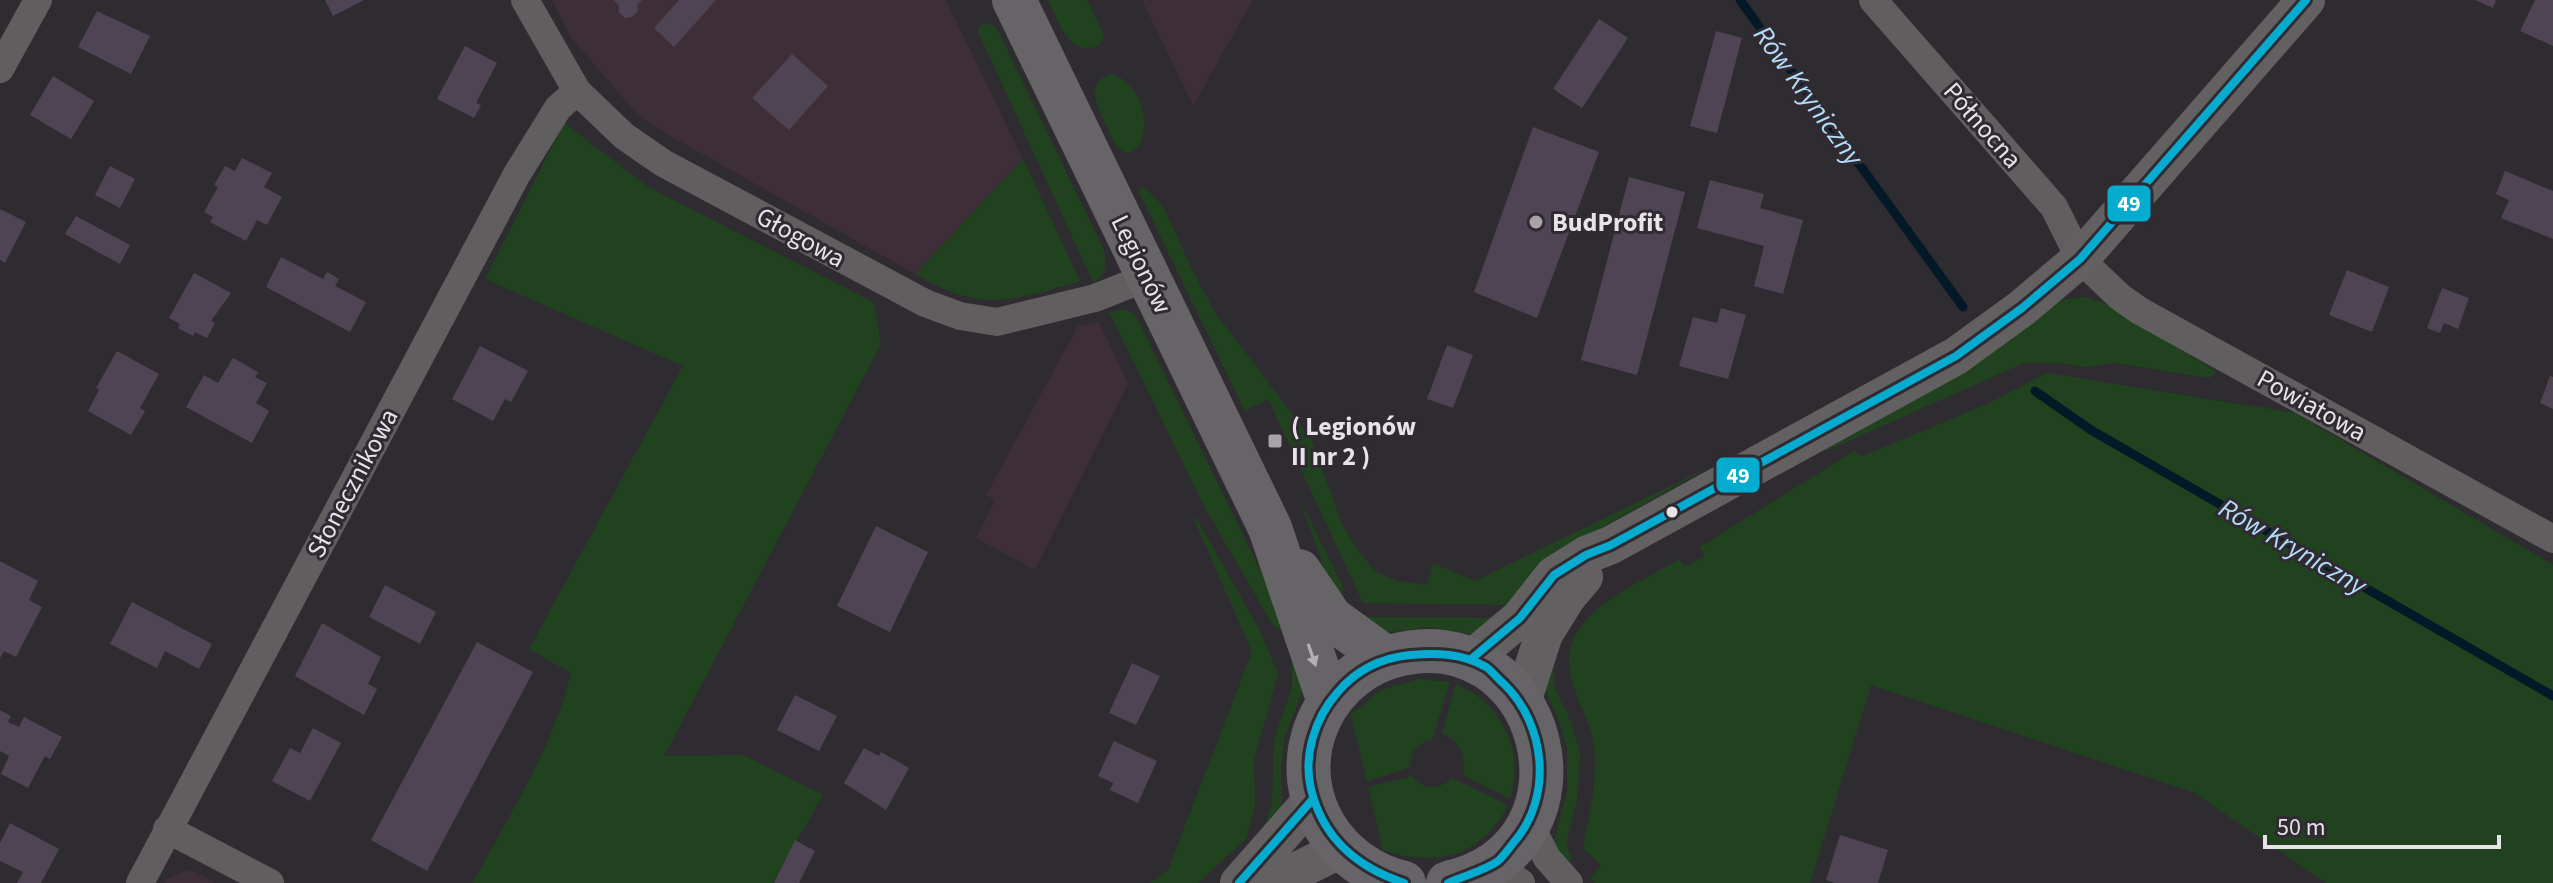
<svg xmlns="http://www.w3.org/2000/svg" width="2553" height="883" font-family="'Source Sans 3',sans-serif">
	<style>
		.commercial { fill: #3e2e37 }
		.green { fill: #21421f }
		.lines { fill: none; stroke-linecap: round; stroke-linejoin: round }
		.stream { stroke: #041928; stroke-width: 9 }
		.building { fill: #4e4453 }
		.street { stroke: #605e5f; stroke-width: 28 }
		.secondary { stroke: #636061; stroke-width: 38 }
		.highway { stroke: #666466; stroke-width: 44 }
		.bus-1-casing { stroke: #302b32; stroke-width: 14 }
		.bus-1 { stroke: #06acd0; stroke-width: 8 }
		.oneway { fill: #b3b0b5 }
		.poi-dot { fill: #a7a3a9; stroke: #302b32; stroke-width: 3 }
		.bus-dot { fill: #e7e3e9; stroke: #302b32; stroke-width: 3 }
		.labels { text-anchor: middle; stroke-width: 6; stroke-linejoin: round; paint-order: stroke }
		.street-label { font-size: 26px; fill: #e7e3e9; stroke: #302b32 }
		.poi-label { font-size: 26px; font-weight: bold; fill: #e7e3e9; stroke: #302b32; text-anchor: start }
		.water-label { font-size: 28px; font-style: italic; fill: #b2dcf8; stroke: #302b32 }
		.line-badge { stroke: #302b32; stroke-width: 3 }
		.badge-label { font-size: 22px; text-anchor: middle; font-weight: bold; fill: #fff }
	</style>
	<rect width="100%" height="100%" fill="#2f2c31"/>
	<!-- commercial -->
	<path class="commercial" d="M 552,0 L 946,0 L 1023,159 L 915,274 L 658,129 L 634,111 L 570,36 Z
		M 1142,0 L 1253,0 L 1193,106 Z
		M 1099,322 L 1128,384 L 1035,570 L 976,538 L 995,500 L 986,495 L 1078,326 Z
		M 190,869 L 215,883 L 165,883 L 167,879 Z"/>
	<!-- green -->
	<path class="green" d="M 1048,0 L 1087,0 L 1104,35 C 1102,43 1100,46 1090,48 C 1066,51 1057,17 1048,0 Z
		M 987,23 L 996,27 L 1103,248 C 1108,261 1106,276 1093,282 L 978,32 L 979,27 Z
		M 1111,74 C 1141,80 1157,133 1132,152 C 1126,152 1125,153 1120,149 C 1113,145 1111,135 1107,127 C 1099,109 1083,83 1111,74 Z
		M 564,123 L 648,187 L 873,302 L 881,344 L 664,756 L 743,755 L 823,795 L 773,883 L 473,883 C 508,816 554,747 571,673 L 529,649 L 683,366 L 485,279 Z
		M 1023,159 L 1080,281 C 1009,301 984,314 915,274 Z
		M 1144,187 L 1163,206 L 1191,267 L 1214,311 L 1311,439 L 1342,524 L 1358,550 L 1371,567 L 1379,573 L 1397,581 L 1427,585 L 1433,563 L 1475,581 L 1711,466 L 1575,543 L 1518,605 L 1363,603 L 1268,399 L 1245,411 L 1138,190 Z
		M 2084,297 L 2106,304 L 2217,372 L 2209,378 L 2115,363 L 2086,367 L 2058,363 L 2024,363 L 1826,451 L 1832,440 L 2058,301 Z
		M 1116,310 L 1128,310 L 1136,316 L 1287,625 L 1279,629 L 1274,627 L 1205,508 L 1109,312 Z
		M 2047,373 L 2295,413 L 2553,565 L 2553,883 L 2326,883 L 2193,792 L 1871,685 L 1810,883 L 1595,883 L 1590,878 L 1601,865 L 1583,848 C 1589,818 1596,788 1595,757 C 1594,707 1543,667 1587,619 C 1609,595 1651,576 1679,559 L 1685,567 L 1704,556 L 1700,547 L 1854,451 L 1863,456 L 1987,404 Z
		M 1300,499 L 1343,587 L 1341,597 L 1333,594 Z
		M 1193,517 L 1197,519 L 1261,633 L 1278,674 L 1254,759 L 1255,806 L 1246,839 L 1198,883 L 1150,883 L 1168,870 L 1252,652 Z
		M 1370,617 L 1499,618 L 1478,633 L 1469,634 L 1430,627 L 1384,633 L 1350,621 Z
		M 1292,659 L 1303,690 L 1284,738 L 1281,773 L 1282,809 L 1264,828 L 1272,806 L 1274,740 L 1292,688 Z
		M 1554,661 L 1554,687 L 1571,722 L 1580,755 L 1577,800 L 1566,843 L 1572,859 L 1566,865 L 1555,848 L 1555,838 L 1567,791 L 1567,748 L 1560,723 L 1542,684 Z
		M 1419,679 L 1450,682 L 1432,740 L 1425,741 L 1413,750 L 1409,768 L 1367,781 L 1351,715 L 1379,691 Z
		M 1456,684 C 1503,705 1524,750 1510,799 L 1463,775 C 1467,755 1460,741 1442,733 Z
		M 1412,776 C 1424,790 1439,791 1452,778 L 1508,805 C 1482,857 1435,868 1383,850 L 1368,787 Z"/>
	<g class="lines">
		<!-- stream -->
		<path class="stream" d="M 1740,0 L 1963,307
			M 2035,391 L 2091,430 L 2553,696"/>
	</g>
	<!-- building -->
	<path class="building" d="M 325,0 L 364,0 L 333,16 Z
		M 613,0 L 642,0 L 637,5 L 638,11 L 632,17 L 625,18 L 619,12 L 619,5 Z
		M 679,0 L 716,0 L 674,47 L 654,28 Z
		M 2475,0 L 2496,0 L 2493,8 Z
		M 2535,0 L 2553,0 L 2553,46 L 2520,31 Z
		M 97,11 L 150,36 L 131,74 L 78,47 Z
		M 1599,19 L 1628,38 L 1582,108 L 1553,89 Z
		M 1716,31 L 1742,38 L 1717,133 L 1690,126 Z
		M 465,46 L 497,63 L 476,103 L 481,105 L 474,118 L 437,99 Z
		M 792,54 L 828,86 L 789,130 L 752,98 Z
		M 53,76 L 94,101 L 71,139 L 30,115 Z
		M 1533,127 L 1599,152 L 1537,318 L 1474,292 Z
		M 242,158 L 272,173 L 264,187 L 282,197 L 267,225 L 257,220 L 246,241 L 210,222 L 213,217 L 204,212 L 218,187 L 214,185 L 225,166 L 235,171 Z
		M 110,166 L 135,179 L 120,208 L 95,195 Z
		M 2505,171 L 2553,191 L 2553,239 L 2501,218 L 2509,200 L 2496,194 Z
		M 1629,177 L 1685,192 L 1637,375 L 1581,360 Z
		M 1710,180 L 1764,194 L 1760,208 L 1803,220 L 1783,294 L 1754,286 L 1764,246 L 1697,228 Z
		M 0,209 L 26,222 L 5,263 L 0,260 Z
		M 76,216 L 130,245 L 120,264 L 65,234 Z
		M 281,257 L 323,279 L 327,272 L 339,279 L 335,286 L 366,302 L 350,332 L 266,287 Z
		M 2347,270 L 2389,287 L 2372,332 L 2329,315 Z
		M 194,273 L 231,293 L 211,321 L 215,323 L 207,338 L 195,332 L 193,336 L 178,328 L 180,324 L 169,318 Z
		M 2442,288 L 2469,298 L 2458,329 L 2444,323 L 2440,333 L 2427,328 Z
		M 1721,308 L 1746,315 L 1728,379 L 1679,366 L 1693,317 L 1717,323 Z
		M 1447,345 L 1473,355 L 1453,408 L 1427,399 Z
		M 480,346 L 528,371 L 511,402 L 505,399 L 493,421 L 452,399 Z
		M 117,351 L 159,374 L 140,408 L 145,411 L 131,435 L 88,411 L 99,390 L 96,388 Z
		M 233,358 L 258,372 L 255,377 L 267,383 L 256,403 L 269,411 L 252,443 L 186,407 L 204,375 L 218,383 Z
		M 2550,376 L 2553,377 L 2553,409 L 2540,403 Z
		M 876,526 L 928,552 L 890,632 L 837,606 Z
		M 0,561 L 38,581 L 29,600 L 42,607 L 16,657 L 4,651 L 0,658 Z
		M 385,585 L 436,612 L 420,644 L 369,617 Z
		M 132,602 L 212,644 L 199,669 L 165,651 L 157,668 L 110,644 Z
		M 322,623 L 381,657 L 368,684 L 377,689 L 364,715 L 295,676 Z
		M 477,642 L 533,672 L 427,871 L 371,840 Z
		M 1132,663 L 1160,676 L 1136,725 L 1109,713 Z
		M 795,695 L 837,716 L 819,751 L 777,730 Z
		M 0,710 L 11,716 L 8,722 L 19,727 L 24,717 L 62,737 L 50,759 L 45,756 L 28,788 L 1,774 L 9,756 L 0,751 Z
		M 313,728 L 341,743 L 310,801 L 272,781 L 290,748 L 300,753 Z
		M 1114,741 L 1157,761 L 1138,803 L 1110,790 L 1113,783 L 1098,776 Z
		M 864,748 L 879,756 L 881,752 L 909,768 L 886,810 L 844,783 Z
		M 10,823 L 59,849 L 41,883 L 17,883 L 23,872 L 0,861 L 0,843 Z
		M 1840,835 L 1888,850 L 1878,883 L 1835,883 L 1826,880 Z
		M 795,840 L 815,851 L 799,883 L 774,883 Z"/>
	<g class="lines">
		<!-- street -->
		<path class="street" d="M 525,0 L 577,91 L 624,136 L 663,163 L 925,303 L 960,316 L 997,322 L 1095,298 L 1148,277
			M 1873,0 L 2054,207 L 2080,259 L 2120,297 L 2140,311 L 2553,539
			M 0,69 L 38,0
			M 1529,823 L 1547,858 L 1569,883
			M 167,829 L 270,883
			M 1494,863 L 1521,883
			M 140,883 L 517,174 L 558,108 L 577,91"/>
		<!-- secondary -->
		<path class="secondary" d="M 1470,660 L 1520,618 L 1554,575 L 1586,555 L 1611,545 L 1956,356 L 2022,308 L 2080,259 L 2306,0
			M 1522,702 L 1544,634 L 1567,597 L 1584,577
			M 1239,883 L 1313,799
			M 1273,883 L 1341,849"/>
		<!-- highway -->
		<path class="highway" d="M 1014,0 L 1270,528 L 1329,702
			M 1299,571 L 1331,618 L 1386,658
			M 1404,883 C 1336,867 1291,799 1315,730 C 1327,696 1355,668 1390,657 C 1545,611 1608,846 1448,883"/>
		<defs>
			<path id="bus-1" d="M 1470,660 L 1520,618 L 1554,575 L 1586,555 L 1611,545 L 1956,356 L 2022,308 L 2080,259 L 2306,0
				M 1239,883 L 1313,799
				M 1404,883 C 1357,867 1323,839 1311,789 C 1303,756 1315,718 1337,693 C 1356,670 1380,658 1410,655 C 1437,653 1462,653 1486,667 C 1492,671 1498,679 1504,684 C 1546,725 1553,797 1514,842 C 1509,848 1504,856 1498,861 C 1484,871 1463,876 1448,883"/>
		</defs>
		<!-- bus-1 casing -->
		<use href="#bus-1" class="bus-1-casing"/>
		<!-- bus-1 -->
		<use href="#bus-1" class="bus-1"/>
	</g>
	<!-- one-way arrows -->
	<defs><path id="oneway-solid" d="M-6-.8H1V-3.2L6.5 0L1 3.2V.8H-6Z" transform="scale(2)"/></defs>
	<use class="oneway" href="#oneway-solid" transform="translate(1312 655) rotate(71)"/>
	<!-- markers -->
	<g class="poi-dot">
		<circle cx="1536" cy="222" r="8"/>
		<rect x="1267" y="433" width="16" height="16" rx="4"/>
	</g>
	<circle class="bus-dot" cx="1672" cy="512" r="7"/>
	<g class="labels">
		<!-- street labels -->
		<g class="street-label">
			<text transform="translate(1983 125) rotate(49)" y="9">Północna</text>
			<text transform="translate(801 237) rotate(29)" y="9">Głogowa</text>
			<text transform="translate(1142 264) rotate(64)" y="9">Legionów</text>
			<text transform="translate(2312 405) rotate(29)" y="9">Powiatowa</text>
			<text transform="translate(352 483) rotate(-62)" y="9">Słonecznikowa</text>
		</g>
		<!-- poi labels -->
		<g class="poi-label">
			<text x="1552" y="231">BudProfit</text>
			<text x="1291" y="435">( Legionów<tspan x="1291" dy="30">II nr 2 )</tspan></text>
		</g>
		<!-- water labels -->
		<g class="water-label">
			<text transform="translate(1809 95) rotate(54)" y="10">Rów Kryniczny</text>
			<text transform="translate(2293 546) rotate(30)" y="10">Rów Kryniczny</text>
		</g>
	</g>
	<g class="line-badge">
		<rect x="2106" y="184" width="46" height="39" rx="8" fill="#06acd0"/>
		<rect x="1715" y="456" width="46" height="38" rx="8" fill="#06acd0"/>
	</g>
	<g class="badge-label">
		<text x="2129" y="211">49</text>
		<text x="1738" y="483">49</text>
	</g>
	<!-- scale -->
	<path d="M2265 835v12h234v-12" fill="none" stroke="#e7e3e9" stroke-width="4"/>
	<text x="2277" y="835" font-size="24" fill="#e7e3e9" stroke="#302b32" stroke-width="6" paint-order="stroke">50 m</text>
</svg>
